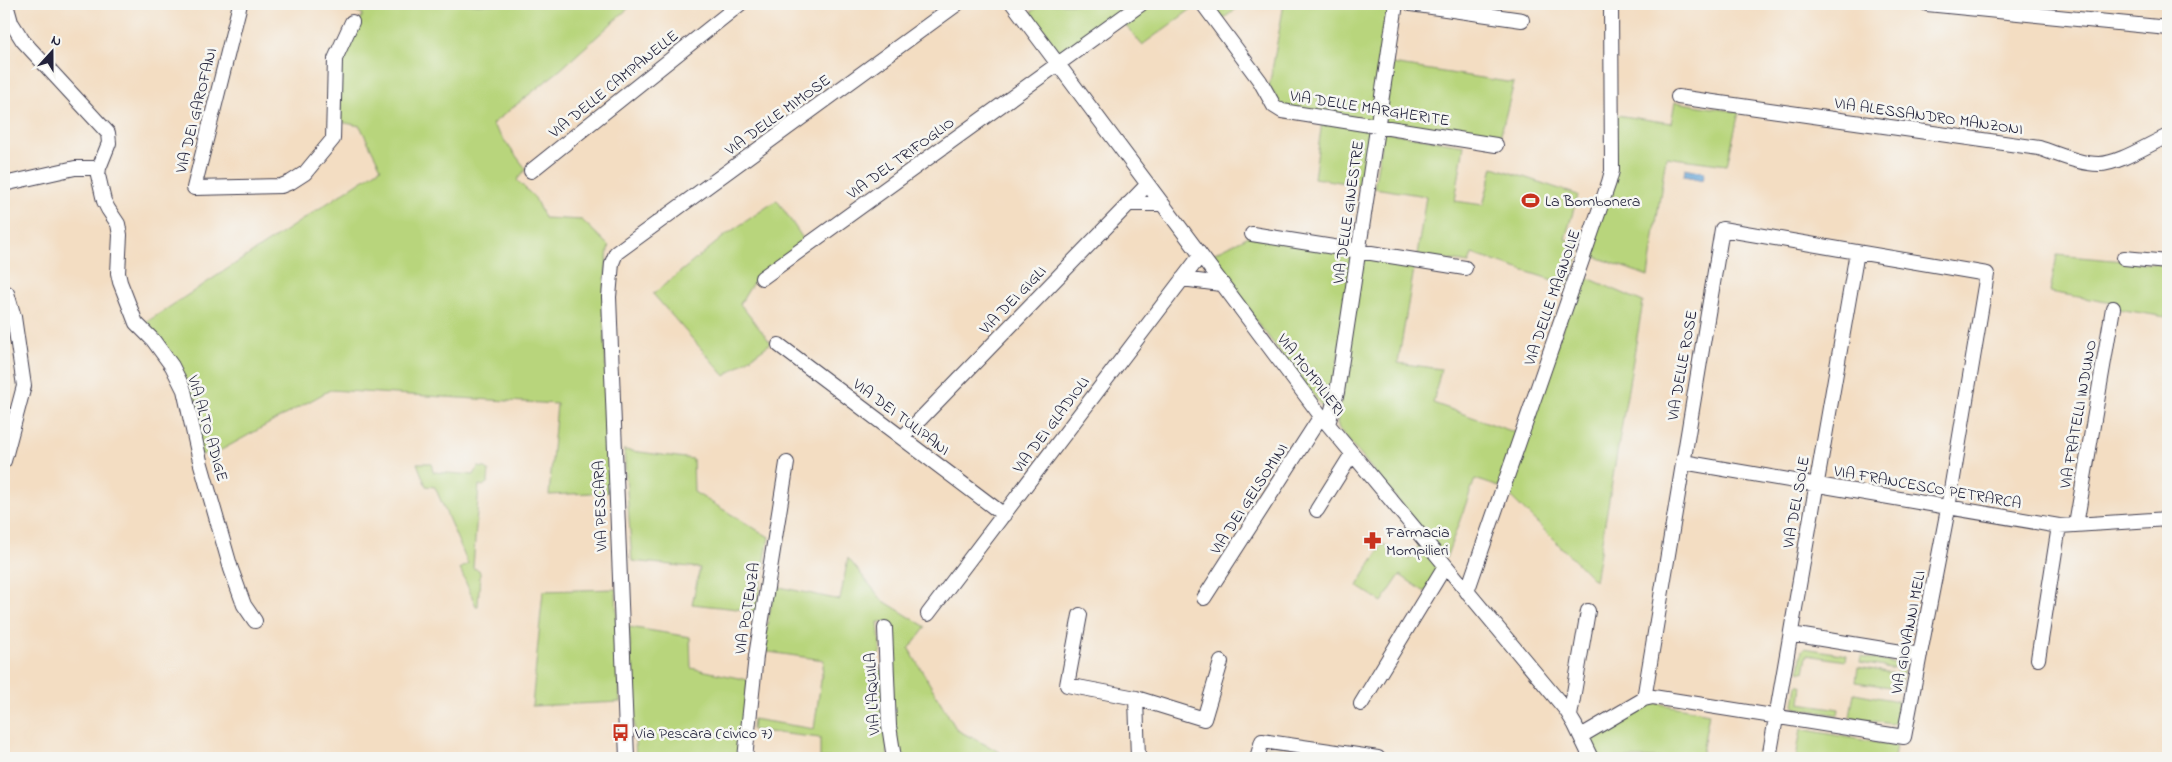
<svg xmlns="http://www.w3.org/2000/svg" width="2172" height="762" font-family="'Indie Flower',sans-serif">
	<style>
		.green { fill: #b8d57c; stroke: #6d7c5c }
		.water { fill: #62a2d4; stroke: #426288 }
		.lines { fill: none; stroke-linecap: round; stroke-linejoin: round }
		.minor-casing { stroke: #413e4f; stroke-width: 16 }
		.minor { stroke: #fff; stroke-width: 14 }
		.labels { text-anchor: middle; stroke-width: 5; stroke-linejoin: round; paint-order: stroke }
		.street-label { font-size: 16px; fill: #22223b; stroke: #f6f6f2 }
		.poi-label { font-size: 16px; fill: #22223b; stroke: #f6f6f2; text-anchor: start }
	</style>
	<rect width="100%" height="100%" fill="#f6f6f2"/>
	<filter id="ink" filterUnits="userSpaceOnUse"><feTurbulence type="fractalNoise" baseFrequency=".02" numOctaves="2"/><feDisplacementMap in="SourceGraphic" scale="10" xChannelSelector="R" yChannelSelector="G"/><feConvolveMatrix kernelMatrix="1 2 1 2 8 2 1 2 1" color-interpolation-filters="sRGB"/></filter>
	<filter id="wash" filterUnits="userSpaceOnUse"><feTurbulence type="fractalNoise" baseFrequency=".0096" numOctaves="4" result="noise"/><feDisplacementMap in="SourceGraphic" scale="20" xChannelSelector="R" yChannelSelector="G"/><feGaussianBlur stdDeviation="1.12" result="paint"/><feColorMatrix in="noise" values="0 0 0 0 0 0 0 0 0 0 0 0 0 0 0 0 0 1.4 0 .05"/><feComposite in="paint" operator="in"/></filter>
	<g filter="url(#wash)">
		<rect width="100%" height="100%" fill="#f3ddc2"/>
		<!-- green -->
		<path class="green" d="M 335,4 L 633,4 L 560,70 L 492,124 L 526,169 L 517,180 L 535,198 L 544,218 L 582,220 L 610,247 L 608,249 L 603,303 L 611,492 L 549,495 L 557,404 L 330,390 L 216,453 L 200,455 L 185,378 L 142,325 L 381,168 L 360,126 L 341,122 L 338,67 L 363,14 Z
			M 1042,4 L 1134,4 L 1061,55 L 1031,12 Z
			M 1149,4 L 1196,4 L 1197,5 L 1142,45 L 1123,22 Z
			M 1208,4 L 1243,4 L 1220,21 Z
			M 1284,4 L 1393,4 L 1374,122 L 1283,107 L 1269,87 Z
			M 1392,64 L 1514,83 L 1499,141 L 1383,124 Z
			M 1675,102 L 1739,112 L 1727,165 L 1666,157 L 1648,276 L 1588,254 L 1616,115 L 1671,123 Z
			M 1322,122 L 1373,130 L 1365,186 L 1314,178 Z
			M 1383,132 L 1464,145 L 1455,201 L 1483,205 L 1493,167 L 1578,195 L 1565,239 L 1582,245 L 1568,285 L 1472,254 L 1469,263 L 1417,255 L 1426,196 L 1374,188 Z
			M 777,200 L 804,240 L 754,281 L 740,304 L 771,343 L 725,376 L 653,294 L 727,234 Z
			M 1249,236 L 1355,255 L 1332,394 L 1323,408 L 1207,257 Z
			M 2057,255 L 2168,265 L 2168,301 L 2166,317 L 2118,309 L 2118,304 L 2050,292 Z
			M 1364,257 L 1415,263 L 1398,363 L 1441,369 L 1433,403 L 1517,433 L 1499,487 L 1475,479 L 1446,558 L 1339,429 L 1337,423 L 1362,260 Z
			M 1581,275 L 1643,302 L 1595,581 L 1506,492 Z
			M 624,450 L 693,459 L 694,492 L 769,537 L 756,611 L 692,604 L 700,568 L 632,561 Z
			M 417,463 L 431,463 L 433,472 L 474,475 L 478,467 L 486,468 L 489,471 L 488,482 L 483,486 L 479,485 L 473,568 L 479,570 L 480,573 L 478,606 L 476,606 L 460,569 L 468,564 L 435,487 L 426,486 Z
			M 1383,544 L 1409,560 L 1420,544 L 1441,567 L 1425,592 L 1400,575 L 1382,602 L 1357,586 Z
			M 848,558 L 882,600 L 926,627 L 909,649 L 957,730 L 1000,752 L 997,758 L 898,758 L 893,725 L 889,622 L 878,622 L 881,653 L 873,659 L 873,668 L 883,670 L 888,758 L 820,758 L 820,738 L 752,730 L 753,719 L 814,729 L 824,660 L 762,651 L 775,586 L 840,600 Z
			M 616,589 L 620,702 L 532,706 L 543,591 Z
			M 629,627 L 690,637 L 691,668 L 748,680 L 740,758 L 636,758 Z
			M 1805,648 L 1847,655 L 1846,661 L 1807,655 L 1804,672 L 1799,671 L 1802,650 Z
			M 1861,657 L 1901,664 L 1904,667 L 1900,687 L 1895,687 L 1897,669 L 1860,663 Z
			M 1858,667 L 1893,673 L 1890,687 L 1856,682 Z
			M 1797,685 L 1802,685 L 1800,703 L 1839,709 L 1838,715 L 1796,708 L 1794,705 Z
			M 1854,693 L 1898,701 L 1895,722 L 1891,724 L 1850,717 Z
			M 1655,703 L 1709,713 L 1701,758 L 1597,758 L 1589,743 C 1607,724 1629,708 1655,703 Z
			M 1801,729 L 1896,746 L 1894,758 L 1796,758 Z
			M 1267,747 L 1320,755 L 1320,758 L 1260,758 Z"/>
		<!-- water -->
		<path class="water" d="M 1685,168 L 1705,172 L 1703,180 L 1684,176 Z"/>
	</g>
	<g filter="url(#ink)">
		<g class="lines">
			<defs>
				<path id="minor" d="M 6,4 L 11,22 L 23,41 L 108,133 L 109,143 L 99,168 L 98,175 L 104,201 L 108,209 L 118,224 L 120,235 L 118,273 L 120,282 L 136,323 L 153,340 L 172,366 L 184,390 L 200,461 L 231,569 L 244,605 L 255,621
					M 240,4 L 194,188 L 281,186 L 291,182 L 305,173 L 333,139 L 335,59 L 352,22
					M 1013,4 L 1321,416 L 1566,710 L 1575,725 L 1591,758
					M 1203,4 L 1260,81 L 1274,106 L 1282,111 L 1496,145
					M 1411,4 L 1522,20
					M 1927,4 L 2168,28
					M 1678,97 L 2039,148 C 2058,154 2079,164 2099,164 C 2119,164 2149,144 2168,136
					M 531,171 L 740,4
					M 4,184 L 75,168 L 99,168
					M 1128,204 L 1161,204
					M 1252,234 L 1465,268
					M 2124,258 L 2168,262
					M 762,278 L 1141,4
					M 1182,279 L 1221,284
					M 779,345 L 1004,515
					M 1328,424 L 1337,392 L 1396,4
					M 902,438 L 1147,185
					M 4,461 L 24,386 L 14,317 L 7,293
					M 1683,462 L 2059,526 L 2168,519
					M 1317,510 L 1352,454
					M 2076,525 L 2113,308
					M 1467,592 L 1609,182 L 1612,171 L 1611,4
					M 1204,598 L 1321,416
					M 928,614 L 1200,256
					M 1080,615 L 1067,685 L 1136,698
					M 885,628 L 889,726 L 894,758
					M 1791,634 L 1920,655
					M 2038,659 L 2059,526
					M 1361,704 L 1445,566
					M 1570,716 L 1588,611
					M 1581,736 L 1644,699 L 1722,229 L 1987,274 L 1947,514 L 1904,737 L 1653,697 L 1644,699
					M 627,758 L 609,297 L 612,263 L 616,253 L 957,4
					M 745,758 L 756,656 L 787,463
					M 1138,758 L 1136,698 L 1204,719 L 1221,662
					M 1257,758 L 1262,741 L 1378,758
					M 1769,758 L 1857,252"/>
			</defs>
			<!-- minor casing -->
			<use href="#minor" class="minor-casing"/>
			<!-- minor -->
			<use href="#minor" class="minor"/>
		</g>
	</g>
	<!-- icons -->
	<defs>
		<symbol id="stadium-bare" viewBox="-9 -9 18 18"><path d="M0-5a6.5 5 0 1 0 0 10a6.5 5 0 1 0 0-10ZM-3.5-1.8h7v3.6h-7Z" fill="#c8321e" stroke="#f6f6f2" stroke-width="2.5" paint-order="stroke"/></symbol>
		<symbol id="pharmacy-bare" viewBox="-9 -9 18 18"><path d="M-2-6h4v4h4v4h-4v4h-4v-4h-4v-4h4Z" fill="#c8321e" stroke="#f6f6f2" stroke-width="2.5" paint-order="stroke"/></symbol>
		<symbol id="bus-bare" viewBox="-9 -9 18 18"><path d="M-5-6H5V4H4V6H2V4H-2V6H-4V4H-5ZM-3.5-4V0h7V-4ZM-3.5 1.2v1.5H-2V1.2ZM2 1.2v1.5H3.5V1.2Z" fill="#c8321e" stroke="#f6f6f2" stroke-width="2.5" paint-order="stroke"/></symbol>
	</defs>
	<g fill-rule="evenodd">
		<use href="#stadium-bare" x="1518" y="188" width="25" height="25"/>
		<use href="#pharmacy-bare" x="1360" y="528" width="25" height="25"/>
		<use href="#bus-bare" x="608" y="720" width="25" height="25"/>
	</g>
	<g class="labels">
		<!-- street labels -->
		<g class="street-label">
			<text transform="translate(613 83) rotate(-39)" y="6">VIA DELLE CAMPANELLE</text>
			<text transform="translate(1370 107) rotate(9)" y="6">VIA DELLE MARGHERITE</text>
			<text transform="translate(195 110) rotate(-76)" y="6">VIA DEI GAROFANI</text>
			<text transform="translate(777 114) rotate(-36)" y="6">VIA DELLE MIMOSE</text>
			<text transform="translate(1929 115) rotate(8)" y="6">VIA ALESSANDRO MANZONI</text>
			<text transform="translate(900 157) rotate(-36)" y="6">VIA DEL TRIFOGLIO</text>
			<text transform="translate(1347 212) rotate(-82)" y="6">VIA DELLE GINESTRE</text>
			<text transform="translate(1551 297) rotate(-71)" y="6">VIA DELLE MAGNOLIE</text>
			<text transform="translate(1012 299) rotate(-46)" y="6">VIA DEI GIGLI</text>
			<text transform="translate(1681 365) rotate(-80)" y="6">VIA DELLE ROSE</text>
			<text transform="translate(1312 374) rotate(52)" y="6">VIA MOMPILIERI</text>
			<text transform="translate(2077 414) rotate(-80)" y="6">VIA FRATELLI INDUNO</text>
			<text transform="translate(902 416) rotate(37)" y="6">VIA DEI TULIPANI</text>
			<text transform="translate(1050 424) rotate(-53)" y="6">VIA DEI GLADIOLI</text>
			<text transform="translate(209 428) rotate(74)" y="6">VIA ALTO ADIGE</text>
			<text transform="translate(1928 486) rotate(10)" y="6">VIA FRANCESCO PETRARCA</text>
			<text transform="translate(1248 498) rotate(-57)" y="6">VIA DEI GELSOMINI</text>
			<text transform="translate(1795 502) rotate(-80)" y="6">VIA DEL SOLE</text>
			<text transform="translate(599 506) rotate(-92)" y="6">VIA PESCARA</text>
			<text transform="translate(746 608) rotate(-81)" y="6">VIA POTENZA</text>
			<text transform="translate(1907 632) rotate(-79)" y="6">VIA GIOVANNI MELI</text>
			<text transform="translate(871 694) rotate(-93)" y="6">VIA L'AQUILA</text>
		</g>
		<!-- poi labels -->
		<g class="poi-label">
			<text x="1545" y="206">La Bombonera</text>
			<text x="1386" y="537">Farmacia<tspan x="1386" dy="18">Mompilieri</tspan></text>
			<text x="635" y="738">Via Pescara (civico 7)</text>
		</g>
	</g>
	<!-- margin -->
	<rect width="2172" height="762" fill="none" stroke="#f6f6f2" stroke-width="20"/>
	<!-- north arrow -->
	<g transform="translate(52 52) rotate(21)" stroke="#f6f6f2" stroke-width="4" paint-order="stroke">
	<path d="M0-4L9 19L0 12L-9 19Z" fill="#22223b"/>
	<text y="-8" font-size="14" font-weight="bold" text-anchor="middle" fill="#22223b">N</text>
	</g>
</svg>
